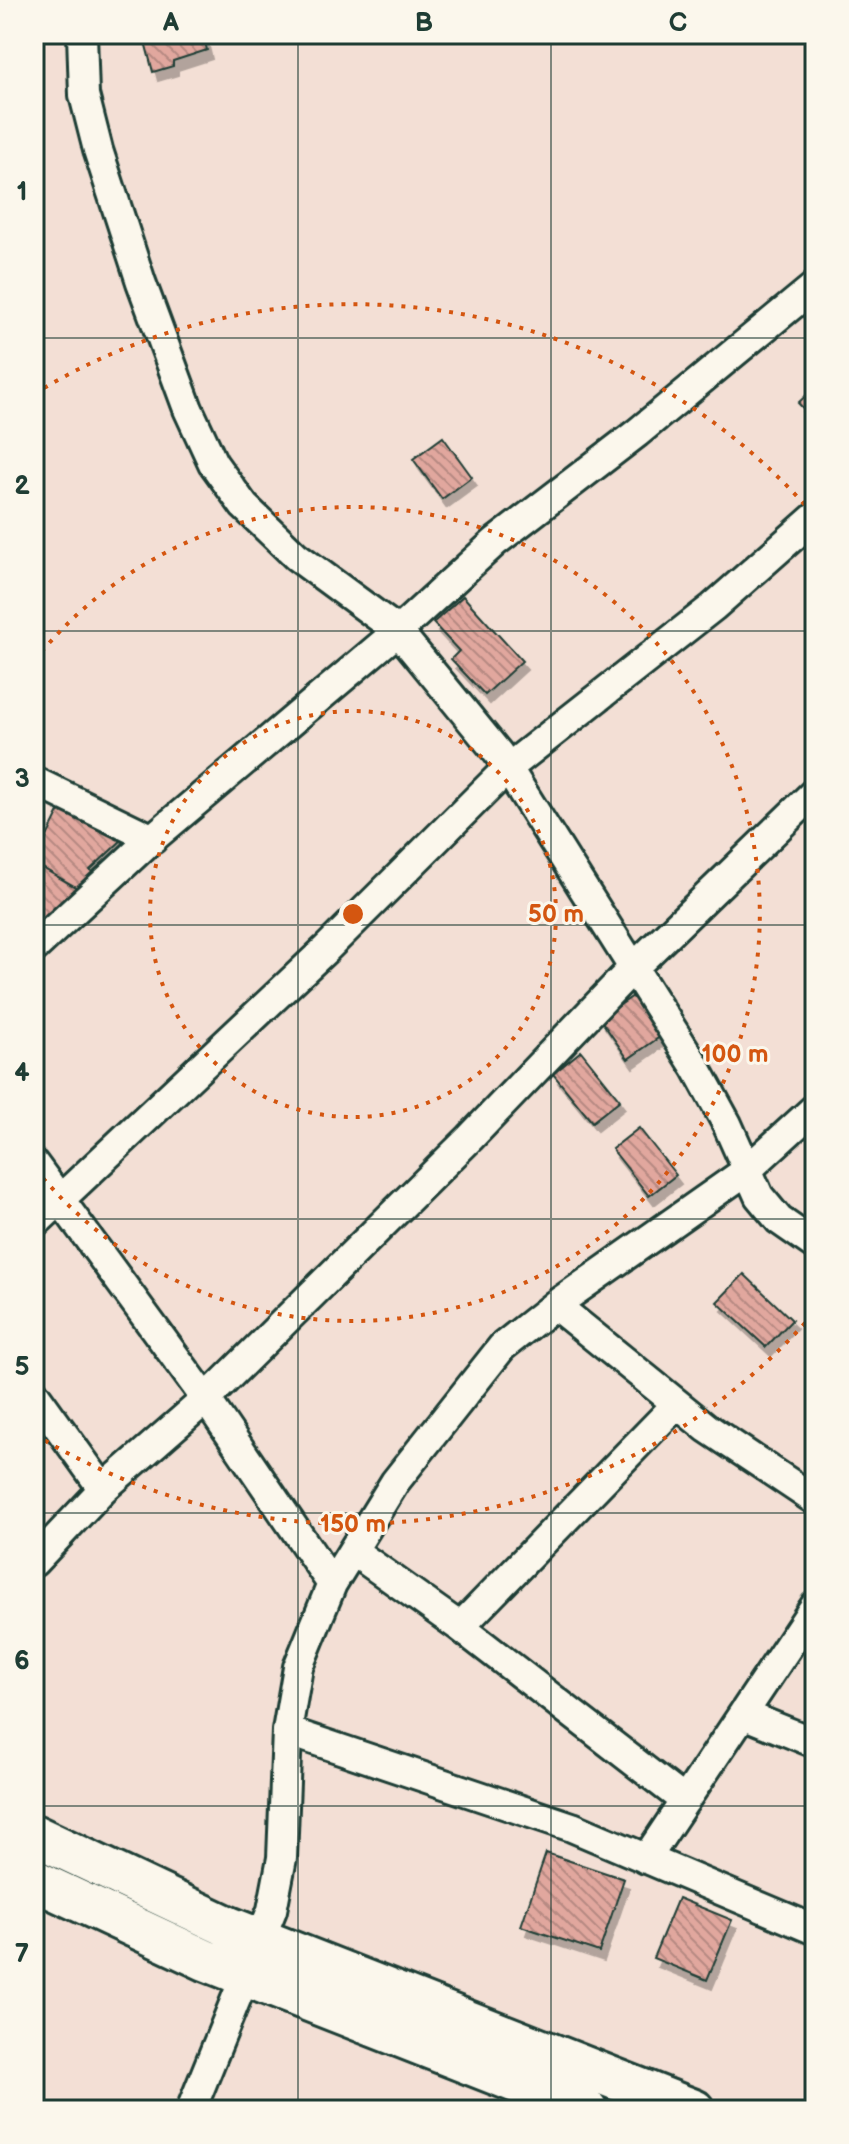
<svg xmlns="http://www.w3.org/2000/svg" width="849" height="2144" font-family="'Balsamiq Sans',sans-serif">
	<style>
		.building { fill: url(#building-back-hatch); stroke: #1f3d34; stroke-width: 2; filter: url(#shadow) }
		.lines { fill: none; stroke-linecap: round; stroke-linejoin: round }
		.street-casing { stroke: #1f3d34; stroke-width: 34 }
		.secondary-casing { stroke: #1f3d34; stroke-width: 46 }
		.street { stroke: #fbf7ec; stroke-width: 28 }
		.secondary { stroke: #fbf7ec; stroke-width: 40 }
		.grid { fill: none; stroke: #1f3d34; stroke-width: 2; stroke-opacity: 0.55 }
		.ring { fill: none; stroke: #d45610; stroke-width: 4; stroke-dasharray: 4 8 }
		.centre { fill: #d45610; stroke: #fbf7ec; stroke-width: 4 }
		.ring-label { font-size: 24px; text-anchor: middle; font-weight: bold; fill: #d45610; stroke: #fbf7ec; stroke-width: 6; stroke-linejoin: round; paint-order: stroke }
		.neatline { fill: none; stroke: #1f3d34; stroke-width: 3 }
		.grid-label { font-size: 26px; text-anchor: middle; font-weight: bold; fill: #1f3d34 }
	</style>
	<defs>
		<pattern id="building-back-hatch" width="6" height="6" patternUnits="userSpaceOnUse" patternTransform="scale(2)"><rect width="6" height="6" fill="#e1a79e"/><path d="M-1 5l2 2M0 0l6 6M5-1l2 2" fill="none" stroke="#b68982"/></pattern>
		<filter id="shadow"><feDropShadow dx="5" dy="9" stdDeviation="0" flood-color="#0004"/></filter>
	</defs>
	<rect width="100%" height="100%" fill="#f3dfd5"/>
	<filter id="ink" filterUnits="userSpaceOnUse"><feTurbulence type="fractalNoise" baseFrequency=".0125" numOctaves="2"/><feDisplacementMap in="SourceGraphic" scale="16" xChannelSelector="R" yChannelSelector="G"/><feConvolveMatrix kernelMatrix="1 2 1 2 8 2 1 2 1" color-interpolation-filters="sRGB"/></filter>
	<g filter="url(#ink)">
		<!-- building -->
		<path class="building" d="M 143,34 L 203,34 L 207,50 L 173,61 L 173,66 L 153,72 Z
			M 815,387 L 815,421 L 798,403 Z
			M 443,437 L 472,477 L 442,499 L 413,459 Z
			M 463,596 L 522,661 L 485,695 L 451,659 L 459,651 L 433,623 Z
			M 60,810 L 124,838 L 90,870 L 94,873 L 77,888 L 34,863 Z
			M 34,863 L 81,890 L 40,928 L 34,925 Z
			M 636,994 L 664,1034 L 628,1059 L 600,1019 Z
			M 581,1051 L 620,1100 L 592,1122 L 553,1074 Z
			M 639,1128 L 676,1175 L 649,1196 L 612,1149 Z
			M 744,1274 L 792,1320 L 766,1347 L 717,1302 Z
			M 546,1853 L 624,1879 L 599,1952 L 521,1926 Z
			M 678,1898 L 732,1920 L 707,1980 L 653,1958 Z"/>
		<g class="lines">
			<defs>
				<path id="street" d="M 82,34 L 84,95 L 98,150 L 141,282 L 188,409 L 213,463 L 244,506 L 296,556 L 398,631 L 498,753 L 697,1069 L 727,1124 L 759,1196 L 779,1220 L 815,1245
					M 34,781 L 153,839
					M 34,948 L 147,843 L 398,631 L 495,542 L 637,433 L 815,286
					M 34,1164 L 206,1399 L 332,1584
					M 34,1224 L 326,949 L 508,768 L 713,607 L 815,517
					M 555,1305 L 707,1428 L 815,1500
					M 34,1393 L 103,1489
					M 353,1551 L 460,1627 L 676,1405
					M 34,1562 L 103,1489 L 206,1399 L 470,1138 L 633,968 L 815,792
					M 460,1627 L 685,1801
					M 743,1714 L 815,1743
					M 287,1731 L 572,1827 L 815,1930
					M 646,1859 L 815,1606
					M 191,2110 L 272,1910 L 282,1858 L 287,1731 L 298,1667 L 332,1584 L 395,1482 L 502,1347 L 555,1305 L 746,1171 L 815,1108"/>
				<path id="secondary" d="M 34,1835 L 229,1927 L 694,2110
					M 34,1880 L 205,1960 L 587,2110"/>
			</defs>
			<!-- street casing -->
			<use href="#street" class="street-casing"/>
			<!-- secondary casing -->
			<use href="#secondary" class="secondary-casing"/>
			<!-- street -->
			<use href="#street" class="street"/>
			<!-- secondary -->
			<use href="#secondary" class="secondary"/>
		</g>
	</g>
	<!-- grid -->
	<path class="grid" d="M 298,34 L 298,2110M 551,34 L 551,2110M 34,338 L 815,338M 34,631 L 815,631M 34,925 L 815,925M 34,1219 L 815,1219M 34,1513 L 815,1513M 34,1806 L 815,1806"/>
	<!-- distance rings -->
	<g class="ring">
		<circle cx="353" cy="914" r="203"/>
		<path d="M34 661A407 407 0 1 1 34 1167"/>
		<path d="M813 1314A610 610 0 0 1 34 1434M34 394A610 610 0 0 1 813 514"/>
	</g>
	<circle cx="353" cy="914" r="12" class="centre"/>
	<g class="ring-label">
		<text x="556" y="922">50 m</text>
		<text x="735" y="1062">100 m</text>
		<text x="353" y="1532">150 m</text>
	</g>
	<!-- margin -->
	<rect width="849" height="2144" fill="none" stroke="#fbf7ec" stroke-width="88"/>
	<rect x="44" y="44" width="761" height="2056" class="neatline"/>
	<g class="grid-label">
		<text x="171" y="31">A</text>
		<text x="424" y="31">B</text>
		<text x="678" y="31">C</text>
		<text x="22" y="200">1</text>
		<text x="22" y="494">2</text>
		<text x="22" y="787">3</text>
		<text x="22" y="1081">4</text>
		<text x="22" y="1375">5</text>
		<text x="22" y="1669">6</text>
		<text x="22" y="1962">7</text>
	</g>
</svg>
